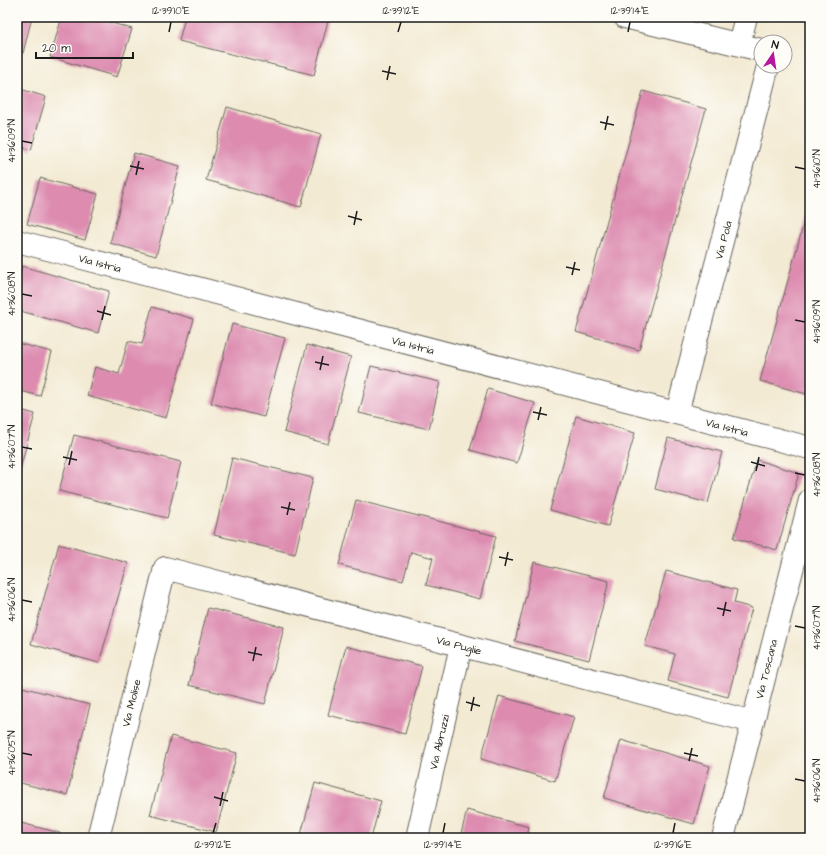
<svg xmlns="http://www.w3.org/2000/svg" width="827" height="855" font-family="'Architects Daughter',sans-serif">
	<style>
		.building { fill: #dd8cb0 }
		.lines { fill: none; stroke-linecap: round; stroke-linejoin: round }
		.minor-casing { stroke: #67645c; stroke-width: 24 }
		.minor { stroke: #fff; stroke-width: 22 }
		.ticks { fill: none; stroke: #1c1c1c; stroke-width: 1.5 }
		.labels { text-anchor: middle; stroke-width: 3.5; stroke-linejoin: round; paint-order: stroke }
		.street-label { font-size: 11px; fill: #1c1c1c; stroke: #fdfcf7 }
		.neatline { fill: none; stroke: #1c1c1c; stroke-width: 1.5 }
		.ticks-label { font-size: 10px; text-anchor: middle; fill: #1c1c1c }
	</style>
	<rect width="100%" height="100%" fill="#fdfcf7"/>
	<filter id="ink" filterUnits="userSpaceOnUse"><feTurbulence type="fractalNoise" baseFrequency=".025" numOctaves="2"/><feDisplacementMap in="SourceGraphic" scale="8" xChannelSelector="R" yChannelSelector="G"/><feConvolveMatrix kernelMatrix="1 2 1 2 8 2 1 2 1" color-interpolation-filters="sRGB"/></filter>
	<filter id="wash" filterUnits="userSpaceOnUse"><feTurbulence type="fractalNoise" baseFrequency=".012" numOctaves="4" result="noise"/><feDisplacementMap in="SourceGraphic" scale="16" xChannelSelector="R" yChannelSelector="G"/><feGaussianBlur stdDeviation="0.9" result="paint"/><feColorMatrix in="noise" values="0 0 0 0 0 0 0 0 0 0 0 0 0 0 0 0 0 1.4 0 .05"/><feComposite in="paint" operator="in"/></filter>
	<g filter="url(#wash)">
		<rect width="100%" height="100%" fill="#f3ead3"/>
		<g id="blocks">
			<!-- building -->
			<path class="building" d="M 17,17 L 32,17 L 23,53 L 17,51 Z
				M 62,17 L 92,17 L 132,29 L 117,77 L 50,57 Z
				M 185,17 L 329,17 L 314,75 L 179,41 Z
				M 17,88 L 46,97 L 31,150 L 17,146 Z
				M 643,91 L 706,109 L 639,350 L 576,332 Z
				M 227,107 L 321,134 L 301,207 L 206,180 Z
				M 134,153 L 180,166 L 156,256 L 110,243 Z
				M 40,178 L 98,194 L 85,240 L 27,224 Z
				M 810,201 L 810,395 L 760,381 Z
				M 22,266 L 109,291 L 98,333 L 17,310 L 17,283 Z
				M 152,307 L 194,319 L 166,418 L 87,396 L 95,367 L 119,374 L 128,341 L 142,344 Z
				M 232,324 L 285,338 L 264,417 L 211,403 Z
				M 17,343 L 52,352 L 40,396 L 17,390 Z
				M 307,345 L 351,357 L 328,444 L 284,432 Z
				M 371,366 L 440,382 L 429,429 L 359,413 Z
				M 488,389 L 535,403 L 517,463 L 470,450 Z
				M 17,409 L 35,414 L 20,469 L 17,468 Z
				M 576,416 L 635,433 L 608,526 L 550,510 Z
				M 74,435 L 181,462 L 167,518 L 59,491 Z
				M 668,438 L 722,452 L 708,503 L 655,489 Z
				M 232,458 L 313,478 L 295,554 L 214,535 Z
				M 757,460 L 799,473 L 777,550 L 734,538 Z
				M 356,500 L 496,536 L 480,599 L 426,585 L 433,558 L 411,552 L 403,581 L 339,565 Z
				M 59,544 L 128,563 L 99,663 L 31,644 Z
				M 534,562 L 609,581 L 589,660 L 515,641 Z
				M 666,571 L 737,590 L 734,603 L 752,608 L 728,697 L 668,681 L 675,654 L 645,646 Z
				M 208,608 L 284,627 L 265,704 L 189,685 Z
				M 346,646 L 422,666 L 405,734 L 328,715 Z
				M 22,687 L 90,705 L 67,795 L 17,782 L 17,708 Z
				M 499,696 L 574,717 L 555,781 L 481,759 Z
				M 171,736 L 237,753 L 216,832 L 150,815 Z
				M 621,740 L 710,766 L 694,824 L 604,798 Z
				M 315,783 L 381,801 L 371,838 L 300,838 Z
				M 467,810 L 529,827 L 527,838 L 460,838 Z
				M 17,822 L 60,833 L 58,838 L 17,838 Z"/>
		</g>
	</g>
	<g filter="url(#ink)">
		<use href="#blocks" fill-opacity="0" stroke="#67645c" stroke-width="1"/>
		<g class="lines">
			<defs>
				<path id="minor" d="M 625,17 L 761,50
					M 739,44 L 746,17
					M 17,241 L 810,448
					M 677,413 L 768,66
					M 98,838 L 165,568 L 753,722
					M 417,838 L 461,646
					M 723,838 L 810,500"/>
			</defs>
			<!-- minor casing -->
			<use href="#minor" class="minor-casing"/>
			<!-- minor -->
			<use href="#minor" class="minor"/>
		</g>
	</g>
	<!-- ticks -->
	<path class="ticks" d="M 169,32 L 171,22M 398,32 L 401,22M 628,32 L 630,22M 382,71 L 396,74M 387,80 L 390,66M 600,122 L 614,125M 605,130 L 608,116M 22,141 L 32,143M 130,166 L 144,169M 795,167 L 805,169M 136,175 L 139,161M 348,216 L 362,220M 354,225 L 357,211M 566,267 L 580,270M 572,275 L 575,262M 22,294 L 32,296M 97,311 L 111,315M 102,320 L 105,306M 795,320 L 805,322M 315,362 L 329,365M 320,370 L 323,356M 533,412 L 547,415M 538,420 L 541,407M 22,447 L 32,449M 63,457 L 77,460M 751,462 L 765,466M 69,465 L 72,451M 756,471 L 759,457M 795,473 L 805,475M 281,507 L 295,510M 287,515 L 290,502M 499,557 L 513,560M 505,566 L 508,552M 22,600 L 32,602M 717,608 L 731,611M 723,616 L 726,602M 795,626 L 805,628M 248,652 L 262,655M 253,661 L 256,647M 466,702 L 480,706M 471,711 L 474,697M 22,753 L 32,755M 684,753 L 698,756M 689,761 L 692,748M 795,779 L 805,781M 214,797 L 228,801M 220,806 L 223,792M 213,833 L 216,823M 443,833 L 445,823M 673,833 L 675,823"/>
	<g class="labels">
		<!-- street labels -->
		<g class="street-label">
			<text transform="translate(723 240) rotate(-75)" y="4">Via Pola</text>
			<text transform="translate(100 263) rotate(15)" y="4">Via Istria</text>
			<text transform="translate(413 345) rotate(15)" y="4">Via Istria</text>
			<text transform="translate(727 427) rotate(15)" y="4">Via Istria</text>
			<text transform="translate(459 645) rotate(15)" y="4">Via Puglie</text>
			<text transform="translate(766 669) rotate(-76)" y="4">Via Toscana</text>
			<text transform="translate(131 703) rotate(-76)" y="4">Via Molise</text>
			<text transform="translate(439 742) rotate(-77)" y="4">Via Abruzzi</text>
		</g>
	</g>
	<!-- margin -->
	<rect width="827" height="855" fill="none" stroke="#fdfcf7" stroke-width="44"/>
	<!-- north arrow -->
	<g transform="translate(773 54) rotate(13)"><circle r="19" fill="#fdfcf7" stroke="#a3a29f"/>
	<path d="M0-3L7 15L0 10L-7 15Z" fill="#b5179e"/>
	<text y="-6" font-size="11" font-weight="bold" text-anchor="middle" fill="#1c1c1c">N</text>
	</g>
	<!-- scale -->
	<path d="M36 52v6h97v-6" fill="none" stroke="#1c1c1c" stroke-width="2"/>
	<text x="42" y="52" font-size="12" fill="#1c1c1c" stroke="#fdfcf7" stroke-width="3" paint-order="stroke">20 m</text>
	<rect x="22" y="22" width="783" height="811" class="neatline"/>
	<g class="ticks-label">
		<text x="171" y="14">12°39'10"E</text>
		<text x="401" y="14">12°39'12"E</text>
		<text x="630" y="14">12°39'14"E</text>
		<text transform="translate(11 141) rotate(-90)" y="4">41°36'09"N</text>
		<text transform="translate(816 169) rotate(-90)" y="4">41°36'10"N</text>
		<text transform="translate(11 294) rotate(-90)" y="4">41°36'08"N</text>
		<text transform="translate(816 322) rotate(-90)" y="4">41°36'09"N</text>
		<text transform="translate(11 447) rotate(-90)" y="4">41°36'07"N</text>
		<text transform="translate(816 475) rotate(-90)" y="4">41°36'08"N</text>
		<text transform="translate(11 600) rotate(-90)" y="4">41°36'06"N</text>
		<text transform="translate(816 628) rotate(-90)" y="4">41°36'07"N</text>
		<text transform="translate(11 753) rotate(-90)" y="4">41°36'05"N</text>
		<text transform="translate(816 781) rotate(-90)" y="4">41°36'06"N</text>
		<text x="213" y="848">12°39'12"E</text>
		<text x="443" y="848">12°39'14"E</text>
		<text x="673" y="848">12°39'16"E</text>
	</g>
</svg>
